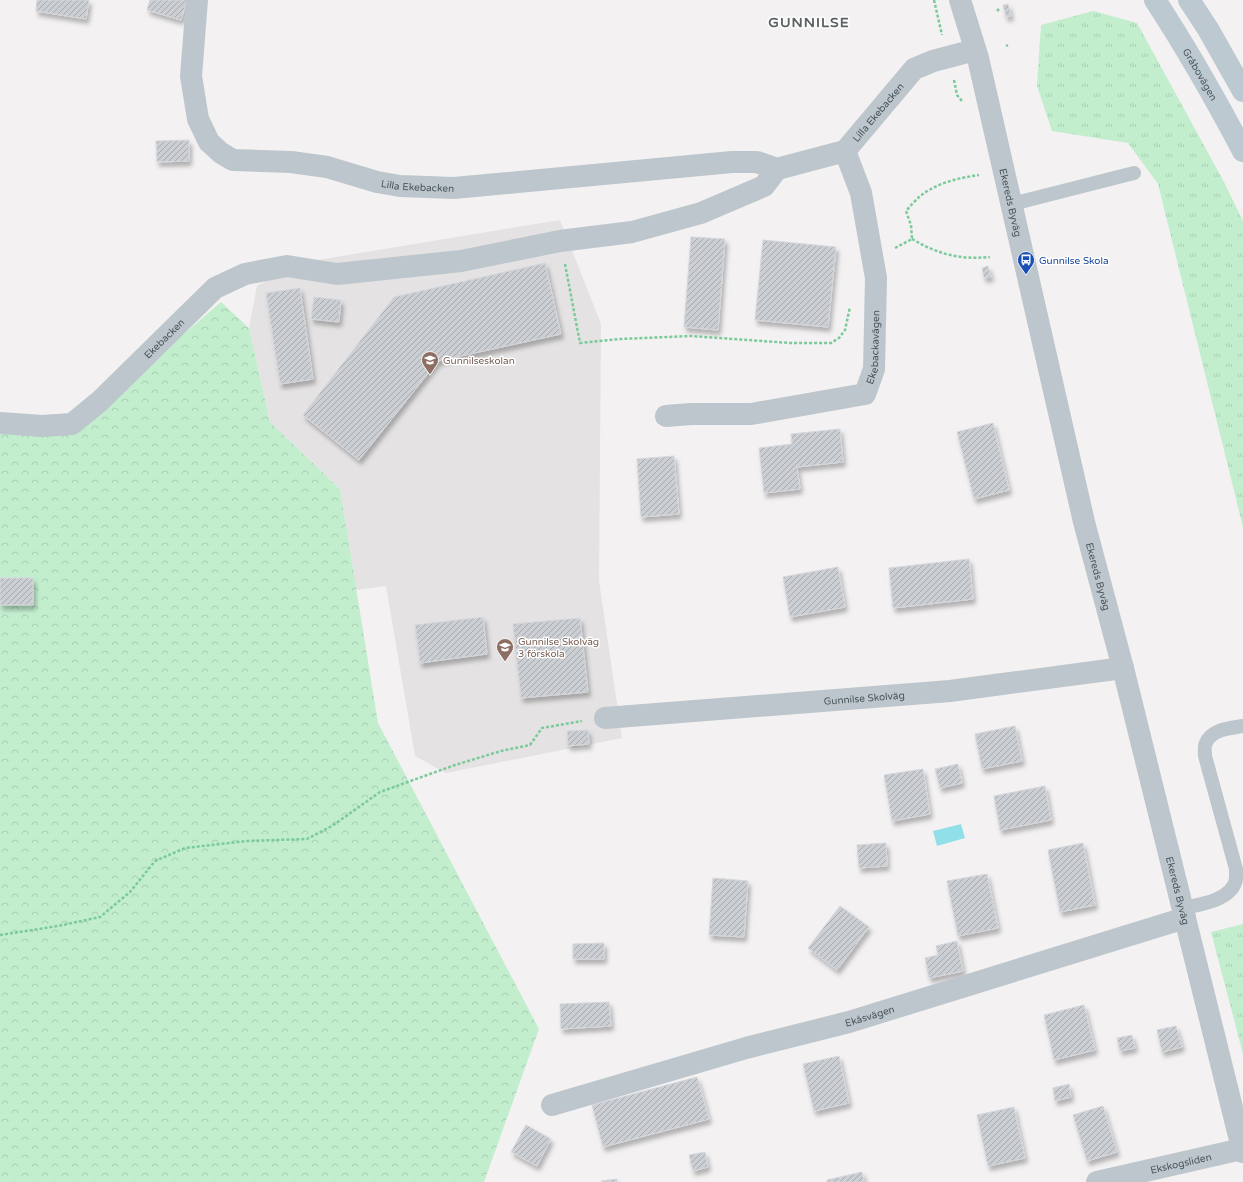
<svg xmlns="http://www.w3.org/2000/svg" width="1243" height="1182" font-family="'Varela Round',sans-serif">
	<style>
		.education { fill: #e4e2e2 }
		.grass { fill: url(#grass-tufts) }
		.forest { fill: url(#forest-crowns) }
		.water { fill: #91dfe9 }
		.building { fill: url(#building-hatch); stroke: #d5d7dc; filter: url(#shadow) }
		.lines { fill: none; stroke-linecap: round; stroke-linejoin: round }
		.path { stroke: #7bca9b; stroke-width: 2.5; stroke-dasharray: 3 2; stroke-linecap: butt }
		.lane { stroke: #bdc6cc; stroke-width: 14 }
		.street { stroke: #bdc6cc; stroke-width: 22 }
		.secondary { stroke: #bdc9d1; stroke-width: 22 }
		.labels { text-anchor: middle; stroke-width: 3; stroke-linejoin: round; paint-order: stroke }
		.street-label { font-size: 10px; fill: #49565d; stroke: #fff }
		.transit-label { font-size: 10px; fill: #164399; stroke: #fff; text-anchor: start }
		.education-label { font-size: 10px; fill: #785e54; stroke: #fff; text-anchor: start }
		.district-label { font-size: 14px; font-weight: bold; letter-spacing: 1px; fill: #5d6265; stroke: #fff }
	</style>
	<defs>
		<pattern id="grass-tufts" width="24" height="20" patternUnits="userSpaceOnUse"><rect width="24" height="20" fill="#c2eece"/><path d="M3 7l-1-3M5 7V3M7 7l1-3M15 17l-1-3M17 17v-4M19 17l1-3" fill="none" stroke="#a8ceb3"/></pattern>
		<pattern id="forest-crowns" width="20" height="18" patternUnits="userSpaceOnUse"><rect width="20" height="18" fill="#c2eece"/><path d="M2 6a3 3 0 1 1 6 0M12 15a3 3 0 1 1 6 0" fill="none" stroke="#a8ceb3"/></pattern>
		<pattern id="building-hatch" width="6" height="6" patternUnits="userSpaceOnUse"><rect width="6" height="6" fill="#cbced3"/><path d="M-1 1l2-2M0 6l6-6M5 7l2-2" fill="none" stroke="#a7aaae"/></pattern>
		<filter id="shadow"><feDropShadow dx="2.5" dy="4.5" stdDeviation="2" flood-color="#0004"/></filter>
	</defs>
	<rect width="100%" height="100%" fill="#f3f1f1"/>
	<!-- education -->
	<path class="education" d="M 560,220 L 601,324 L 599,581 L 622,738 L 446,773 L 415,756 L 386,586 L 356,590 L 340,489 L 270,422 L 249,328 L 257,286 L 299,263 Z"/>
	<!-- grass -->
	<path class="grass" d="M 1093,11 L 1137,23 L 1224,182 L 1243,221 L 1243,527 L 1158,184 L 1128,143 L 1052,131 L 1037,86 L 1041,25 Z
		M 1243,924 L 1243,1054 L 1211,932 Z"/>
	<!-- forest -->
	<path class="forest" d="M 221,302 L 249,328 L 270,422 L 340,489 L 378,723 L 539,1029 L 484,1182 L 0,1182 L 0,431 L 69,433 Z"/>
	<!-- water -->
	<path class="water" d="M 961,824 L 965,838 L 937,846 L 933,831 Z"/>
	<!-- building -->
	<path class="building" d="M 37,0 L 89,0 L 86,19 L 36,11 Z
		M 150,0 L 187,0 L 181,20 L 147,10 Z
		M 1008,4 L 1011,16 L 1006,17 L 1003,5 Z
		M 189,140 L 189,161 L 157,162 L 156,141 Z
		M 691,237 L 725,239 L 718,330 L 684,327 Z
		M 763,240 L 836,247 L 828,327 L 755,320 Z
		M 545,263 L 561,334 L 438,361 L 359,460 L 303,415 L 394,297 Z
		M 988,266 L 991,277 L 984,278 L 982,268 Z
		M 300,288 L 313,379 L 280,384 L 266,293 Z
		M 314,297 L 341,300 L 339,322 L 311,319 Z
		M 993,423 L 1009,490 L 974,499 L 957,432 Z
		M 840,429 L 843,462 L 797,467 L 800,489 L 764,493 L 759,448 L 792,444 L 791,434 Z
		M 674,456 L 679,514 L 641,517 L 637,459 Z
		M 969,559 L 973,599 L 893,608 L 889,568 Z
		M 838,567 L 845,607 L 790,617 L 783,577 Z
		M 0,578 L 33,578 L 33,605 L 0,605 Z
		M 483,617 L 487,654 L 420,663 L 415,625 Z
		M 580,618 L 588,692 L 521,698 L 513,624 Z
		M 1015,726 L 1022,761 L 982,769 L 975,734 Z
		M 588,730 L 589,744 L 568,746 L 567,731 Z
		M 958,764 L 962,783 L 940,788 L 935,769 Z
		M 923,769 L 930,814 L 892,821 L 884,775 Z
		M 1045,786 L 1051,820 L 1000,830 L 994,796 Z
		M 886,843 L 887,866 L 859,868 L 857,845 Z
		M 1083,843 L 1095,905 L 1060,912 L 1048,850 Z
		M 987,874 L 998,928 L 958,936 L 947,881 Z
		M 713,878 L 748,881 L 744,937 L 709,935 Z
		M 840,906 L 869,927 L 837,970 L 808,948 Z
		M 957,941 L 963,971 L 929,978 L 925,958 L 938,955 L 936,946 Z
		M 604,943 L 604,959 L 573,959 L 573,944 Z
		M 609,1002 L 611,1026 L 561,1029 L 560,1004 Z
		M 1084,1005 L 1095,1050 L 1054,1060 L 1044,1015 Z
		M 1176,1026 L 1182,1047 L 1162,1052 L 1157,1030 Z
		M 1132,1035 L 1135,1048 L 1120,1051 L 1117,1038 Z
		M 839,1056 L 849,1103 L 814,1111 L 803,1064 Z
		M 697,1077 L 709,1119 L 603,1147 L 592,1105 Z
		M 1069,1084 L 1071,1097 L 1055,1101 L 1053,1088 Z
		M 1103,1106 L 1117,1152 L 1087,1161 L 1073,1115 Z
		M 1014,1107 L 1025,1158 L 988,1166 L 977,1115 Z
		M 526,1125 L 551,1139 L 537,1166 L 511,1152 Z
		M 705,1152 L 708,1167 L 693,1171 L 689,1155 Z
		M 862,1172 L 864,1182 L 827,1182 L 827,1180 Z
		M 617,1179 L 617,1182 L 602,1182 L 601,1181 Z"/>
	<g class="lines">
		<!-- path -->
		<path class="path" d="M 934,0 L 942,35
			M 997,11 L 999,9
			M 1006,46 L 1008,45
			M 954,80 L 957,95 L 962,101
			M 912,239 C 938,254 959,260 990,257
			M 895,248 L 912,239 L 911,225 L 906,211 C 910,206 915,201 919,197 C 936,183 958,178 979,175
			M 565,264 L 580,343 L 620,339 L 691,336 L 790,343 L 831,343 L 839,338 L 845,330 L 850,307
			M 0,935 L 58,926 L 100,917 L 130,892 L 155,861 L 185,848 L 247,841 L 307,839 L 332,826 L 380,792 L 455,765 L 501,751 L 530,745 L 542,728 L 582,721"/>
		<!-- lane -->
		<path class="lane" d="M 1012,204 L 1134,173
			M 1182,908 C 1199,905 1233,900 1236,879 C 1236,876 1236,872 1236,869 L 1205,756 C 1205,752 1204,746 1206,743 C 1211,729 1231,728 1243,726"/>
		<!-- street -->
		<g class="street">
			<path id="s1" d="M 197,0 L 191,76 L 198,119 L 209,142 L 221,153 L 233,160 L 291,162 L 327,167 L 377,182 L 400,186 L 454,188 L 732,162 L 757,162 L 777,169 L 845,151 L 914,69 L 933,61 L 975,50"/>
			<path id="s2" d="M 960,0 L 978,58 L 1084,522 L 1123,668 L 1243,1152"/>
			<path id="s3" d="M 666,416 L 691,414 L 751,414 L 865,394 L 874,369 L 876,278 L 861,193 L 845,151"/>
			<path id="s4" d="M 0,423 L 42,426 L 72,424 L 100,401 L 215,288 L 245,274 L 287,266 L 337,274 L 461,261 L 560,241 L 632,232 L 701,213 L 764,186 L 777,169"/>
			<path id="s5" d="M 605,718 L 950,691 L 1123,668"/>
			<path id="s6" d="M 552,1105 L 746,1048 L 849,1022 L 1185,918"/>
			<path id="s7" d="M 1097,1182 L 1242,1149"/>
		</g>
		<!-- secondary -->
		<g class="secondary">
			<path id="s8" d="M 1155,0 C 1187,49 1216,100 1243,151"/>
			<path d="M 1189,0 L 1208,29 L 1243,91"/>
		</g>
	</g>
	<!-- icons -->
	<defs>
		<symbol id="bus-pin" viewBox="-11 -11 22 30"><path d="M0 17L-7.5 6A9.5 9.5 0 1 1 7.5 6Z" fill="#1a4fb4" stroke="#fff"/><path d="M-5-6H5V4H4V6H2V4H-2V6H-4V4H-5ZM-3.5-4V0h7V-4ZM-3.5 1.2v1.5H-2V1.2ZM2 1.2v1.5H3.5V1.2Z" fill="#fff"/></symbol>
		<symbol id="school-pin" viewBox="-11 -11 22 30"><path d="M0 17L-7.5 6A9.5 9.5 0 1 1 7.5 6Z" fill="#8d6e63" stroke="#fff"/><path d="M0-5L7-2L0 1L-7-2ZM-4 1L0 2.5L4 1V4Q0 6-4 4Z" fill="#fff"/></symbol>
	</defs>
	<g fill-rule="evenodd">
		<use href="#bus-pin" x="1016" y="250" width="20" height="27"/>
		<use href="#school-pin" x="420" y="350" width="20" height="27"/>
		<use href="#school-pin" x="495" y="637" width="20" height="27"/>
	</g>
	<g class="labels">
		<!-- street labels -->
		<g class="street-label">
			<text dy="4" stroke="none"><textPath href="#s8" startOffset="87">Gråbovägen</textPath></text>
			<text dy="4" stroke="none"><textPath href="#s1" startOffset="846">Lilla Ekebacken</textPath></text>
			<text dy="4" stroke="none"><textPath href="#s1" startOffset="363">Lilla Ekebacken</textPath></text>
			<text dy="4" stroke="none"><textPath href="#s2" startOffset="209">Ekereds Byväg</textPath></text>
			<text dy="4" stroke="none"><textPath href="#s4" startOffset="198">Ekebacken</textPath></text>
			<text dy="4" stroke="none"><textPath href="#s3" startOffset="249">Ekebackavägen</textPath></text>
			<text dy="4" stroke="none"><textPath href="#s2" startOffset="593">Ekereds Byväg</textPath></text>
			<text dy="4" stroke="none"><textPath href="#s5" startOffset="260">Gunnilse Skolväg</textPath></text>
			<text dy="4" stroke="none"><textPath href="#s2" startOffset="917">Ekereds Byväg</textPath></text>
			<text dy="4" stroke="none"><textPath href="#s6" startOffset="330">Ekåsvägen</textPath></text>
			<text dy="4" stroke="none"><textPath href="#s7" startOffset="86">Ekskogsliden</textPath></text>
		</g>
		<!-- transit labels -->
		<g class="transit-label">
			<text x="1039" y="264">Gunnilse Skola</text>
		</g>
		<!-- education labels -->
		<g class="education-label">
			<text x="443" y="364">Gunnilseskolan</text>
			<text x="518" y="645">Gunnilse Skolväg<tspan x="518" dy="12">3 förskola</tspan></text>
		</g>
		<!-- district labels -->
		<g class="district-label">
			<text x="809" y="27">GUNNILSE</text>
		</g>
	</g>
</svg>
